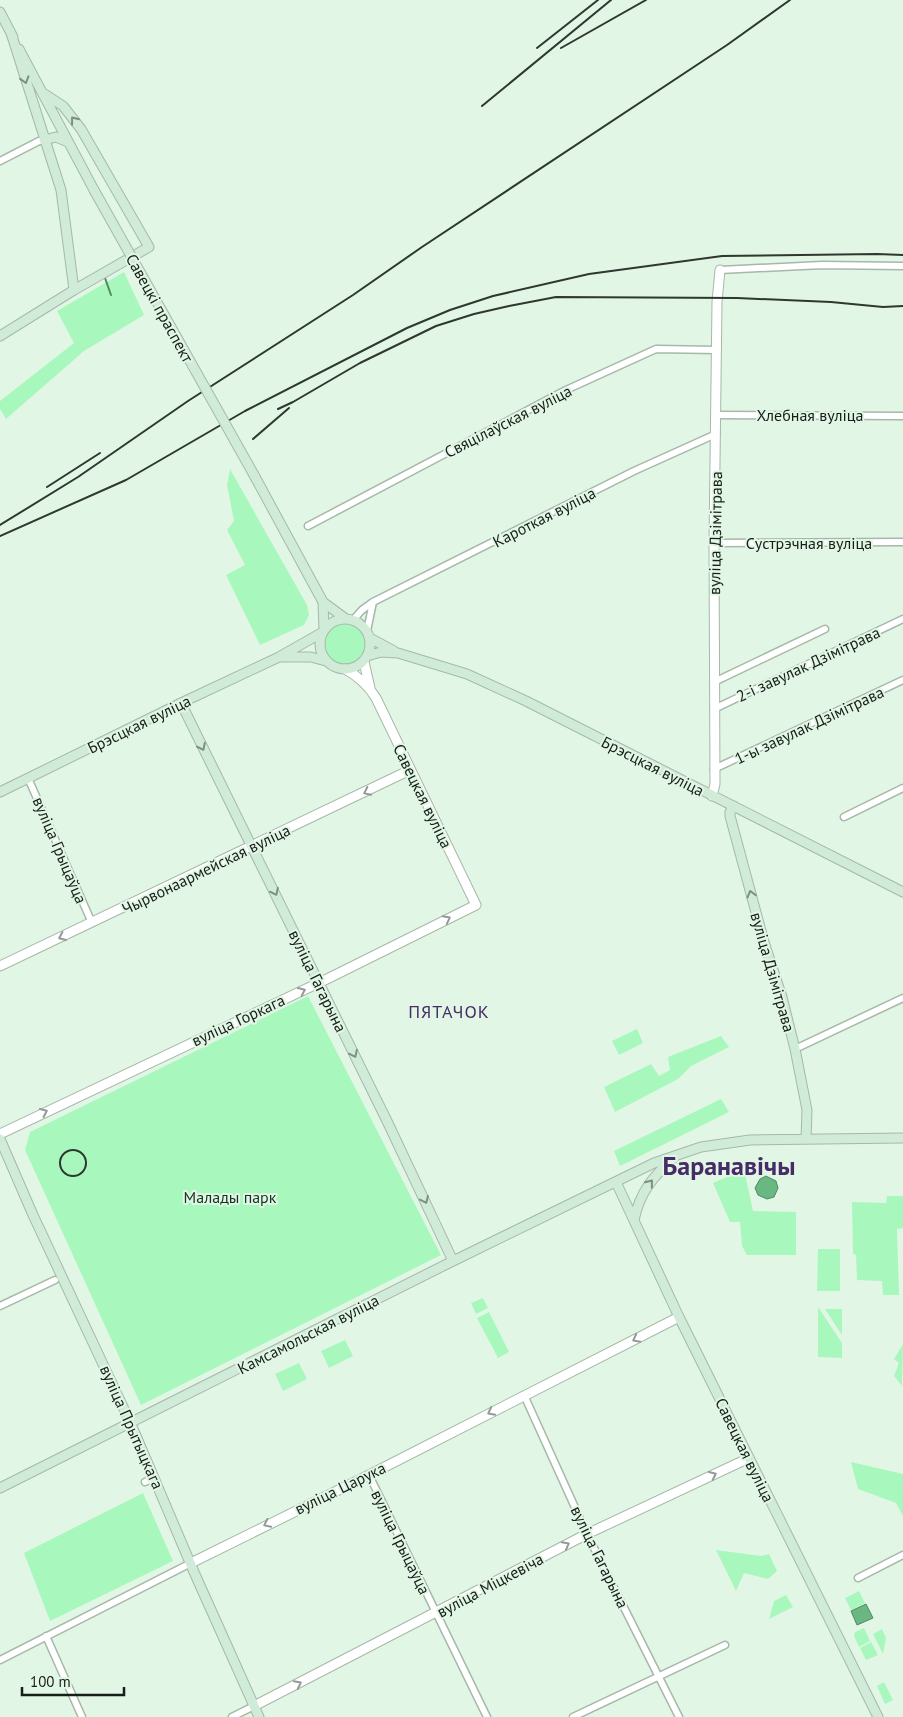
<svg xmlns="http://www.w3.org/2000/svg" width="903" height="1717" font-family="'PT Sans',sans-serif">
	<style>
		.green { fill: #a8f8be }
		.water { fill: #69b881; stroke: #508a62 }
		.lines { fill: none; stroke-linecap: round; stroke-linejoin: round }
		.stream { stroke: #508a62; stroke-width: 2 }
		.minor-casing { stroke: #a5b8a9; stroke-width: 9 }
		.tertiary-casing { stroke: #a5b8a9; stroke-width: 11 }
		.secondary-casing { stroke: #a5b8a9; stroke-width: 11 }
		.minor { stroke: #fff; stroke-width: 6 }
		.tertiary { stroke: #fff; stroke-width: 9 }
		.secondary { stroke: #d0ecd9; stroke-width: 9 }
		.rail { stroke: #2e3730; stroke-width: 2 }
		.secondary-bridge-casing { stroke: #a5b8a9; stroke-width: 11; stroke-linecap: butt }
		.secondary-bridge { stroke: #d0ecd9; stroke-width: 9 }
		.oneway { stroke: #7c8f82 }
		.oneway2 { stroke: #969a97 }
		.labels { text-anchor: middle; stroke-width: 4; stroke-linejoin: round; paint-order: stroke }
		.street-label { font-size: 16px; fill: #161e18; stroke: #e2f6e6 }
		.park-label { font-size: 16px; fill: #13341e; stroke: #e2f6e6 }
		.neighbourhood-label { font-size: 18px; letter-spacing: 1px; fill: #462c66; stroke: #e2f6e6 }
		.town-label { font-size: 26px; font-weight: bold; fill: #462c66; stroke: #e2f6e6 }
	</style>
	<rect width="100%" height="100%" fill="#e2f6e6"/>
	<!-- green -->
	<path class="green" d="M 124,272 L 144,315 L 84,351 L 6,419 L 0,409 L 0,401 L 74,343 L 57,311 Z
		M 230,469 L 307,605 L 309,615 L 304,625 L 260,645 L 226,575 L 245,565 L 227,530 L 234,521 L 227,485 Z
		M325 644a20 20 0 1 1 40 0a20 20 0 1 1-40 0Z
		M 308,996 L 441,1255 L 141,1405 L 25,1150 L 30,1132 Z
		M 637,1029 L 643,1043 L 619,1055 L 612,1041 Z
		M 721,1036 L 729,1047 L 691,1066 L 678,1079 L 615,1112 L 604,1087 L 651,1064 L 659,1076 L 670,1070 L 668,1057 Z
		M 721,1099 L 729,1112 L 620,1166 L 614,1151 Z
		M 744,1169 L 753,1211 L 796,1212 L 796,1255 L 747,1255 L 742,1246 L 740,1222 L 730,1222 L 713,1183 Z
		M 887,1196 L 903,1196 L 903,1228 L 897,1229 L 899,1295 L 883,1295 L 882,1281 L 857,1280 L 856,1255 L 853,1254 L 852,1202 L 886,1203 Z
		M 818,1249 L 840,1249 L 840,1291 L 817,1291 Z
		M 483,1298 L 488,1308 L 476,1314 L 471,1303 Z
		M 818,1307 L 842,1343 L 842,1358 L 818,1357 Z
		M 825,1309 L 842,1309 L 842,1335 Z
		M 489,1312 L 509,1352 L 498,1358 L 477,1318 Z
		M 345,1340 L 353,1356 L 329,1368 L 321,1351 Z
		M 903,1344 L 902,1386 L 894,1376 L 899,1363 L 894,1359 Z
		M 299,1363 L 307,1379 L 283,1391 L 275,1374 Z
		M 851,1462 L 903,1474 L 903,1516 L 896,1503 L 858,1489 Z
		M 143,1493 L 173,1561 L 50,1621 L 24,1553 Z
		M 716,1550 L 761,1556 L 769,1554 L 777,1571 L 768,1579 L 744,1573 L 736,1591 Z
		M 859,1591 L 865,1603 L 851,1610 L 845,1598 Z
		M 786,1595 L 793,1607 L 769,1619 L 774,1601 Z
		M 864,1628 L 870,1641 L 859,1647 L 854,1636 L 855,1632 Z
		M 882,1629 L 886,1638 L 883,1654 L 873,1634 Z
		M 871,1642 L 878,1655 L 866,1660 L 860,1648 Z
		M 884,1682 L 893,1700 L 885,1704 L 877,1686 Z"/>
	<!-- water -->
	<path class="water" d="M 766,1176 L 776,1181 L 778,1188 L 774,1197 L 767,1199 L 758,1195 L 755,1188 L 760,1179 Z
		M 866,1604 L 873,1618 L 857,1625 L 851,1611 Z"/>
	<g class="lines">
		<!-- stream -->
		<path class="stream" d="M 105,278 L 111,295"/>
		<defs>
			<path id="minor" d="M 0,161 L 39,141 L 44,140
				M 720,270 L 822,265 L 903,266
				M 716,415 L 903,416
				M 308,526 L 566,390 L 656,349 L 717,350
				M 714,543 L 903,542
				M 353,620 L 362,610 L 373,602 L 634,471 L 716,434
				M 367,631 L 373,602
				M 714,682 L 825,629
				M 714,709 L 903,619
				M 714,769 L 903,680
				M 28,778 L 92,923
				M 844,817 L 903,788
				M 795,1049 L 903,998
				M 0,1306 L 55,1280
				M 524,1395 L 587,1534 L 679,1717
				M 369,1475 L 487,1717
				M 145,1482 L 154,1478
				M 858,1578 L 903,1555
				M 46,1636 L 82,1717
				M 0,1660 L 191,1563
				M 232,1717 L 254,1706
				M 573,1717 L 725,1645"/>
			<path id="tertiary" d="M 364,662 L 370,688
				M 712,796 L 715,784 L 714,543 L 717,302 L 720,270
				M 0,966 L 410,770
				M 0,1134 L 327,979 L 476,905 L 376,698 C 368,685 358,676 345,669
				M 191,1563 L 369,1475 L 679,1317
				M 254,1706 L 587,1534 L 749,1458"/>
			<path id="secondary" d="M 0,12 L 13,37
				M 11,33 L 61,190 L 74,290
				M 19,49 L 94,190
				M 44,140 L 56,137 L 68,142
				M 0,336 L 74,290 L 149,247 L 81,129 L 63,106 L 43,93
				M 254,475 L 323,602 L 346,619
				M 323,602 L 324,630
				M320 644a25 25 0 1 1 50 0a25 25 0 1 1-50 0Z
				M 370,638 L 394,651
				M 367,656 L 381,652 L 398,653 L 467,674 L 526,701 L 903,892
				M 282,657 L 311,657 L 326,661
				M 181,703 L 387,1121 L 453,1261
				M 0,792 L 181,703 L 279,657 L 323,632
				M 734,806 L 730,812 L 730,816 L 764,942 L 782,997 L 795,1049 L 807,1110 L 806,1139
				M 0,1139 L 33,1215 L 131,1424 L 194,1572 L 259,1717
				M 616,1182 L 679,1317 L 878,1717
				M 634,1220 C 640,1192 653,1176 675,1157
				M 0,1488 L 449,1263 L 654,1163 L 701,1147 L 750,1140 L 903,1138"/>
		</defs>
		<!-- minor casing -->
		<use href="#minor" class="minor-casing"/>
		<!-- tertiary casing -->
		<use href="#tertiary" class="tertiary-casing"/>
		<!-- secondary casing -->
		<use href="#secondary" class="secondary-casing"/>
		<!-- minor -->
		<use href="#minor" class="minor"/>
		<!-- tertiary -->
		<use href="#tertiary" class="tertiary"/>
		<!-- secondary -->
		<use href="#secondary" class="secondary"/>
		<!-- rail -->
		<path class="rail" d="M 537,48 L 598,0
			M 561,48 L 646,0
			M 482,106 L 611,0
			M 278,409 L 293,402 L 360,363 L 436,326 L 474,314 L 509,306 L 556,297 L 737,298 L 831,302 L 883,307 L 903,306
			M 253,439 L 289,408
			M 47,487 L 100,453
			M 0,525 L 78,477 L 188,401 L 353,295 L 422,247 L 727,45 L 790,0
			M 0,536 L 126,480 L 245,411 L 407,328 L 450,310 L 493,296 L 589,274 L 722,256 L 877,254 L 903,255
			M60 1163a13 13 0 1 1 26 0a13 13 0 1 1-26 0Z"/>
		<defs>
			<path id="secondary-bridge" d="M 94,190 L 254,475"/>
		</defs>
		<!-- secondary-bridge casing -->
		<use href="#secondary-bridge" class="secondary-bridge-casing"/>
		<!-- secondary-bridge -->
		<use href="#secondary-bridge" class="secondary-bridge"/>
	</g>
	<!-- one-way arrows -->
	<defs><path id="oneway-chevron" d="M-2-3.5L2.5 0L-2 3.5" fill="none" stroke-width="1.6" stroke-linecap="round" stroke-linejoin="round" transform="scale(1.25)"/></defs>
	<g class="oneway">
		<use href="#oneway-chevron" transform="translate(25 80) rotate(73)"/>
		<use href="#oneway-chevron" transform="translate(74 120) rotate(-128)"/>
		<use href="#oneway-chevron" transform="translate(202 747) rotate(64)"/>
		<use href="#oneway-chevron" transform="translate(275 892) rotate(64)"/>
		<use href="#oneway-chevron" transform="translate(751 894) rotate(-105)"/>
		<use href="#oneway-chevron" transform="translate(354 1054) rotate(64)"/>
		<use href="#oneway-chevron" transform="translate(650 1183) rotate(-51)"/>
		<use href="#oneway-chevron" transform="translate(425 1200) rotate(65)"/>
	</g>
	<g class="oneway2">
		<use href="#oneway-chevron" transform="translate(367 792) rotate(154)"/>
		<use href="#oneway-chevron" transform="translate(447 919) rotate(-27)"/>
		<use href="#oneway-chevron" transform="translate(62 937) rotate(155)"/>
		<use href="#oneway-chevron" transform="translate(302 991) rotate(-25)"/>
		<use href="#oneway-chevron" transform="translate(44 1112) rotate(-25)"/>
		<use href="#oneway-chevron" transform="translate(636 1339) rotate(153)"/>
		<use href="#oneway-chevron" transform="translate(491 1412) rotate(153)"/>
		<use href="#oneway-chevron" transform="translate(713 1475) rotate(-25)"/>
		<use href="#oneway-chevron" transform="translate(267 1524) rotate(154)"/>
		<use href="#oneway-chevron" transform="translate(566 1545) rotate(-28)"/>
		<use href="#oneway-chevron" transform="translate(298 1684) rotate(-27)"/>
	</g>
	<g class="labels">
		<!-- street labels -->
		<g class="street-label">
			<text transform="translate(160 308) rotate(61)" y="6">Савецкі праспект</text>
			<text x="810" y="421">Хлебная вуліца</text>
			<text transform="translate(508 421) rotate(-27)" y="6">Свяцілаўская вуліца</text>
			<text transform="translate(544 517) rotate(-27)" y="6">Кароткая вуліца</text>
			<text transform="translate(715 533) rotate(-89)" y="6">вуліца Дзімітрава</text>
			<text x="809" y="549">Сустрэчная вуліца</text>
			<text transform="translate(808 664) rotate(-25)" y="6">2-і завулак Дзімітрава</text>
			<text transform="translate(139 724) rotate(-26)" y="6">Брэсцкая вуліца</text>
			<text transform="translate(809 725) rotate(-25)" y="6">1-ы завулак Дзімітрава</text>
			<text transform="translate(653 766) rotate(27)" y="6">Брэсцкая вуліца</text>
			<text transform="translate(423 796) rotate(64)" y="6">Савецкая вуліца</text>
			<text transform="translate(60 850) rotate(67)" y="6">вуліца Грыцаўца</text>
			<text transform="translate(206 869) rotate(-26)" y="6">Чырвонаармейская вуліца</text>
			<text transform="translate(773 972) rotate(74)" y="6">вуліца Дзімітрава</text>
			<text transform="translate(318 981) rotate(64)" y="6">вуліца Гагарына</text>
			<text transform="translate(238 1020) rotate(-25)" y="6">вуліца Горкага</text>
			<text transform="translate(308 1334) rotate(-27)" y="6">Камсамольская вуліца</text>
			<text transform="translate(132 1427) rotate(66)" y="6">вуліца Прытыцкага</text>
			<text transform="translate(745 1450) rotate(64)" y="6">Савецкая вуліца</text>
			<text transform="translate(340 1488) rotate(-26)" y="6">вуліца Царука</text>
			<text transform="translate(401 1542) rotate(64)" y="6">вуліца Грыцаўца</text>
			<text transform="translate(600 1557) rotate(64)" y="6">вуліца Гагарына</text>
			<text transform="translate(490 1585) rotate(-28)" y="6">вуліца Міцкевіча</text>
		</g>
		<!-- park labels -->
		<g class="park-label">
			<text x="230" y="1203">Малады парк</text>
		</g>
		<!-- neighbourhood labels -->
		<g class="neighbourhood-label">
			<text x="449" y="1018">ПЯТАЧОК</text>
		</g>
		<!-- town labels -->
		<g class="town-label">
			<text x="729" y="1175">Баранавічы</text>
		</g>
	</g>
	<!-- scale -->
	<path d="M22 1687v8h102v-8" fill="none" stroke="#161e18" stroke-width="2.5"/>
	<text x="30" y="1687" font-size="15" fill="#161e18" stroke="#e2f6e6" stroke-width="4" paint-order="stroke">100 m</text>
</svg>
